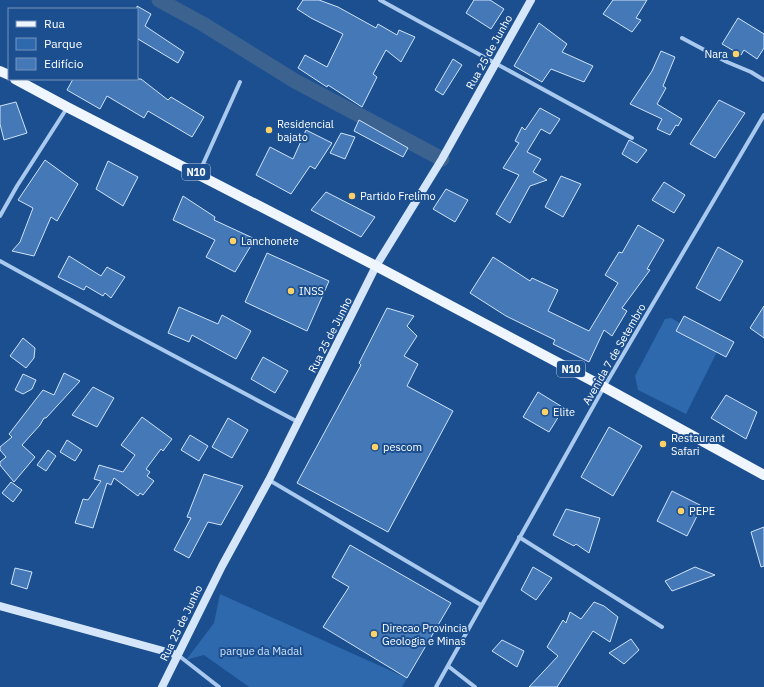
<svg xmlns="http://www.w3.org/2000/svg" width="764" height="687" font-family="'IBM Plex Sans',sans-serif">
	<style>
		.green { fill: #2e69ad }
		.lines { fill: none; stroke-linecap: round; stroke-linejoin: round }
		.canal { stroke: #3c6290; stroke-width: 15 }
		.building { fill: #4478b7; stroke: #cfe3fa }
		.street { stroke: #a9c9ee; stroke-width: 4 }
		.secondary { stroke: #d6e6fa; stroke-width: 8 }
		.primary { stroke: #f0f6ff; stroke-width: 10 }
		.poi-dot { fill: #ffd166; stroke: #1b4f8f; stroke-width: 1.5 }
		.labels { text-anchor: middle; stroke-width: 4; stroke-linejoin: round; paint-order: stroke }
		.shield { fill: #1b4f8f; stroke: #bbcadd; stroke-width: 1 }
		.shield-label { font-size: 10px; font-weight: bold; fill: #fff }
		.street-label { font-size: 11px; fill: #fff; stroke: #1b4f8f }
		.poi-label { font-size: 11px; fill: #fff; stroke: #1b4f8f; text-anchor: start }
		.park-label { font-size: 11px; fill: #cfe3fa; stroke: #1b4f8f }
	</style>
	<rect width="100%" height="100%" fill="#1b4f8f"/>
	<!-- green -->
	<path class="green" d="M 671,318 L 680,323 L 676,331 L 717,352 L 686,414 L 638,390 L 635,376 L 665,319 Z
		M 220,594 L 407,678 L 402,687 L 249,687 L 204,655 L 186,660 L 214,623 Z"/>
	<g class="lines">
		<!-- canal -->
		<path class="canal" d="M 159,0 L 203,24 L 295,81 L 442,159"/>
	</g>
	<!-- building -->
	<path class="building" d="M 303,0 L 319,0 L 338,7 L 376,28 L 378,24 L 397,35 L 399,30 L 415,37 L 401,62 L 386,50 L 373,74 L 377,77 L 362,107 L 328,85 L 327,87 L 298,68 L 305,55 L 327,67 L 343,34 L 311,18 L 297,9 Z
		M 474,0 L 490,0 L 504,9 L 491,29 L 466,13 Z
		M 613,0 L 647,0 L 636,18 L 641,20 L 632,32 L 603,14 Z
		M 137,6 L 151,14 L 145,26 L 184,52 L 178,63 L 138,39 L 137,40 Z
		M 738,18 L 764,34 L 764,48 L 757,59 L 744,50 L 741,55 L 722,44 Z
		M 539,23 L 567,44 L 562,52 L 593,66 L 584,82 L 551,69 L 542,82 L 514,66 Z
		M 661,51 L 675,57 L 663,86 L 666,88 L 657,104 L 682,119 L 678,126 L 676,125 L 670,135 L 657,129 L 662,119 L 630,104 L 652,71 Z
		M 453,59 L 462,65 L 443,95 L 435,90 Z
		M 73,79 L 141,79 L 168,100 L 171,97 L 204,117 L 192,137 L 148,111 L 144,118 L 107,96 L 100,109 L 67,90 Z
		M 719,100 L 745,113 L 715,158 L 690,144 Z
		M 16,102 L 27,133 L 4,140 L 0,124 L 0,106 Z
		M 540,108 L 560,119 L 550,134 L 541,129 L 527,152 L 541,159 L 533,172 L 547,180 L 530,186 L 510,223 L 496,214 L 519,175 L 503,168 L 519,143 L 515,141 L 522,127 L 525,130 Z
		M 359,120 L 408,148 L 403,157 L 354,131 Z
		M 306,130 L 332,143 L 315,169 L 310,166 L 291,194 L 256,175 L 270,147 L 293,159 Z
		M 341,133 L 355,137 L 345,159 L 330,153 Z
		M 629,140 L 647,150 L 637,163 L 622,154 Z
		M 45,160 L 78,184 L 57,221 L 51,217 L 34,256 L 12,251 L 20,242 L 33,208 L 18,200 Z
		M 108,161 L 138,177 L 123,206 L 96,189 Z
		M 561,176 L 581,184 L 563,217 L 545,207 Z
		M 664,182 L 685,195 L 674,213 L 652,200 Z
		M 446,189 L 468,200 L 455,222 L 433,209 Z
		M 326,192 L 375,217 L 361,237 L 311,210 Z
		M 183,196 L 215,217 L 214,220 L 255,239 L 235,272 L 206,257 L 215,240 L 173,220 Z
		M 638,225 L 664,240 L 647,269 L 650,270 L 622,308 L 627,311 L 612,336 L 604,330 L 589,362 L 553,344 L 555,340 L 506,316 L 470,293 L 493,257 L 530,281 L 532,278 L 558,290 L 548,311 L 589,331 L 618,283 L 605,275 L 619,252 L 622,253 Z
		M 718,247 L 743,261 L 720,301 L 696,288 Z
		M 267,253 L 329,281 L 307,331 L 245,302 Z
		M 69,256 L 101,276 L 107,267 L 125,277 L 111,298 L 105,293 L 103,296 L 86,286 L 84,290 L 58,277 Z
		M 764,306 L 764,338 L 750,328 Z
		M 179,307 L 218,324 L 222,315 L 251,331 L 236,359 L 192,335 L 189,342 L 168,333 Z
		M 387,308 L 414,316 L 407,326 L 417,336 L 404,356 L 418,364 L 407,386 L 453,411 L 388,532 L 297,483 L 361,365 L 359,363 Z
		M 684,316 L 734,342 L 726,357 L 676,331 Z
		M 23,338 L 35,348 L 34,358 L 26,368 L 10,356 Z
		M 263,357 L 288,371 L 275,393 L 251,379 Z
		M 64,373 L 80,381 L 46,418 L 44,418 L 40,425 L 22,445 L 35,457 L 14,482 L 0,465 L 0,462 L 6,457 L 0,450 L 0,447 L 12,437 L 9,434 L 43,390 L 54,395 Z
		M 23,374 L 36,380 L 32,389 L 23,394 L 15,390 Z
		M 93,387 L 114,398 L 97,427 L 72,415 Z
		M 538,392 L 564,408 L 549,432 L 523,417 Z
		M 726,395 L 757,412 L 746,439 L 711,418 Z
		M 142,417 L 172,439 L 163,451 L 161,449 L 146,469 L 150,472 L 147,476 L 154,481 L 143,495 L 140,493 L 138,496 L 114,478 L 111,485 L 107,483 L 93,528 L 75,523 L 83,499 L 88,500 L 101,481 L 94,479 L 99,465 L 123,472 L 135,455 L 121,445 Z
		M 228,418 L 248,430 L 232,458 L 212,447 Z
		M 609,427 L 642,446 L 613,496 L 581,477 Z
		M 190,435 L 208,446 L 199,461 L 181,450 Z
		M 67,440 L 82,450 L 75,461 L 60,452 Z
		M 48,450 L 56,456 L 46,471 L 37,465 Z
		M 204,474 L 243,486 L 221,525 L 208,522 L 189,558 L 174,550 L 191,518 L 187,517 Z
		M 11,482 L 22,490 L 13,502 L 2,493 Z
		M 672,491 L 702,506 L 687,536 L 657,521 Z
		M 566,509 L 600,518 L 589,553 L 576,544 L 574,546 L 553,535 Z
		M 764,527 L 764,566 L 761,567 L 751,532 Z
		M 350,545 L 451,603 L 407,678 L 323,627 L 349,587 L 332,577 Z
		M 533,567 L 552,578 L 536,600 L 521,590 Z
		M 695,567 L 715,575 L 672,591 L 665,581 Z
		M 15,568 L 32,572 L 27,589 L 11,584 Z
		M 594,602 L 604,606 L 618,617 L 610,642 L 593,631 L 557,687 L 529,687 L 558,656 L 547,647 L 563,620 L 566,623 L 570,612 L 581,619 Z
		M 631,639 L 639,650 L 624,664 L 609,653 Z
		M 502,640 L 524,651 L 517,667 L 492,651 Z"/>
	<g class="lines">
		<!-- street -->
		<path class="street" d="M 380,0 L 632,138
			M 682,38 L 727,62 L 751,72 L 764,80
			M 199,173 L 240,82
			M 0,216 L 17,186 L 67,108
			M 0,261 L 118,326 L 298,422
			M 269,480 L 481,605
			M 519,537 L 662,627
			M 178,655 L 219,687
			M 448,666 L 475,687
			M 436,687 L 604,387 L 764,115"/>
		<!-- secondary -->
		<path class="secondary" d="M 0,606 L 178,655
			M 162,687 L 222,566 L 269,480 L 376,266 L 442,159 L 531,0"/>
		<!-- primary -->
		<path class="primary" d="M 0,71 L 9,75
			M 15,79 L 67,107 L 376,266 L 604,387 L 764,475"/>
	</g>
	<!-- markers -->
	<g class="poi-dot">
		<circle cx="736" cy="54" r="4"/>
		<circle cx="269" cy="130" r="4"/>
		<circle cx="352" cy="196" r="4"/>
		<circle cx="233" cy="241" r="4"/>
		<circle cx="291" cy="291" r="4"/>
		<circle cx="545" cy="412" r="4"/>
		<circle cx="663" cy="444" r="4"/>
		<circle cx="375" cy="447" r="4"/>
		<circle cx="681" cy="511" r="4"/>
		<circle cx="374" cy="634" r="4"/>
	</g>
	<g class="labels">
		<!-- shield labels -->
		<g class="shield">
			<rect x="182" y="164" width="28" height="16" rx="3"/>
			<rect x="557" y="361" width="28" height="16" rx="3"/>
		</g>
		<g class="shield-label">
			<text x="196" y="176">N10</text>
			<text x="571" y="373">N10</text>
		</g>
		<!-- street labels -->
		<g class="street-label">
			<text transform="translate(489 52) rotate(-61)" y="4">Rua 25 de Junho</text>
			<text transform="translate(330 335) rotate(-63)" y="4">Rua 25 de Junho</text>
			<text transform="translate(614 354) rotate(-60)" y="4">Avenida 7 de Setembro</text>
			<text transform="translate(181 623) rotate(-64)" y="4">Rua 25 de Junho</text>
		</g>
		<!-- poi labels -->
		<g class="poi-label">
			<text x="728" y="58" text-anchor="end">Nara</text>
			<text x="277" y="128">Residencial<tspan x="277" dy="13">bajato</tspan></text>
			<text x="360" y="200">Partido Frelimo</text>
			<text x="241" y="245">Lanchonete</text>
			<text x="299" y="295">INSS</text>
			<text x="553" y="416">Elite</text>
			<text x="671" y="442">Restaurant<tspan x="671" dy="13">Safari</tspan></text>
			<text x="383" y="451">pescom</text>
			<text x="689" y="515">PEPE</text>
			<text x="382" y="632">Direcao Provincia<tspan x="382" dy="13">Geologia e Minas</tspan></text>
		</g>
		<!-- park labels -->
		<g class="park-label">
			<text x="261" y="655">parque da Madal</text>
		</g>
	</g>
	<!-- legend -->
	<rect x="8" y="8" width="130" height="72" fill="#1b4f8f" stroke="#7695bc"/>
	<rect x="16" y="21" width="20" height="6" fill="#f0f6ff" stroke="#7695bc"/>
	<text x="44" y="28" font-size="12" fill="#ffffff">Rua</text>
	<rect x="16" y="38" width="20" height="12" fill="#2e69ad" stroke="#7695bc"/>
	<text x="44" y="48" font-size="12" fill="#ffffff">Parque</text>
	<rect x="16" y="58" width="20" height="12" fill="#4478b7" stroke="#7695bc"/>
	<text x="44" y="68" font-size="12" fill="#ffffff">Edifício</text>
</svg>
